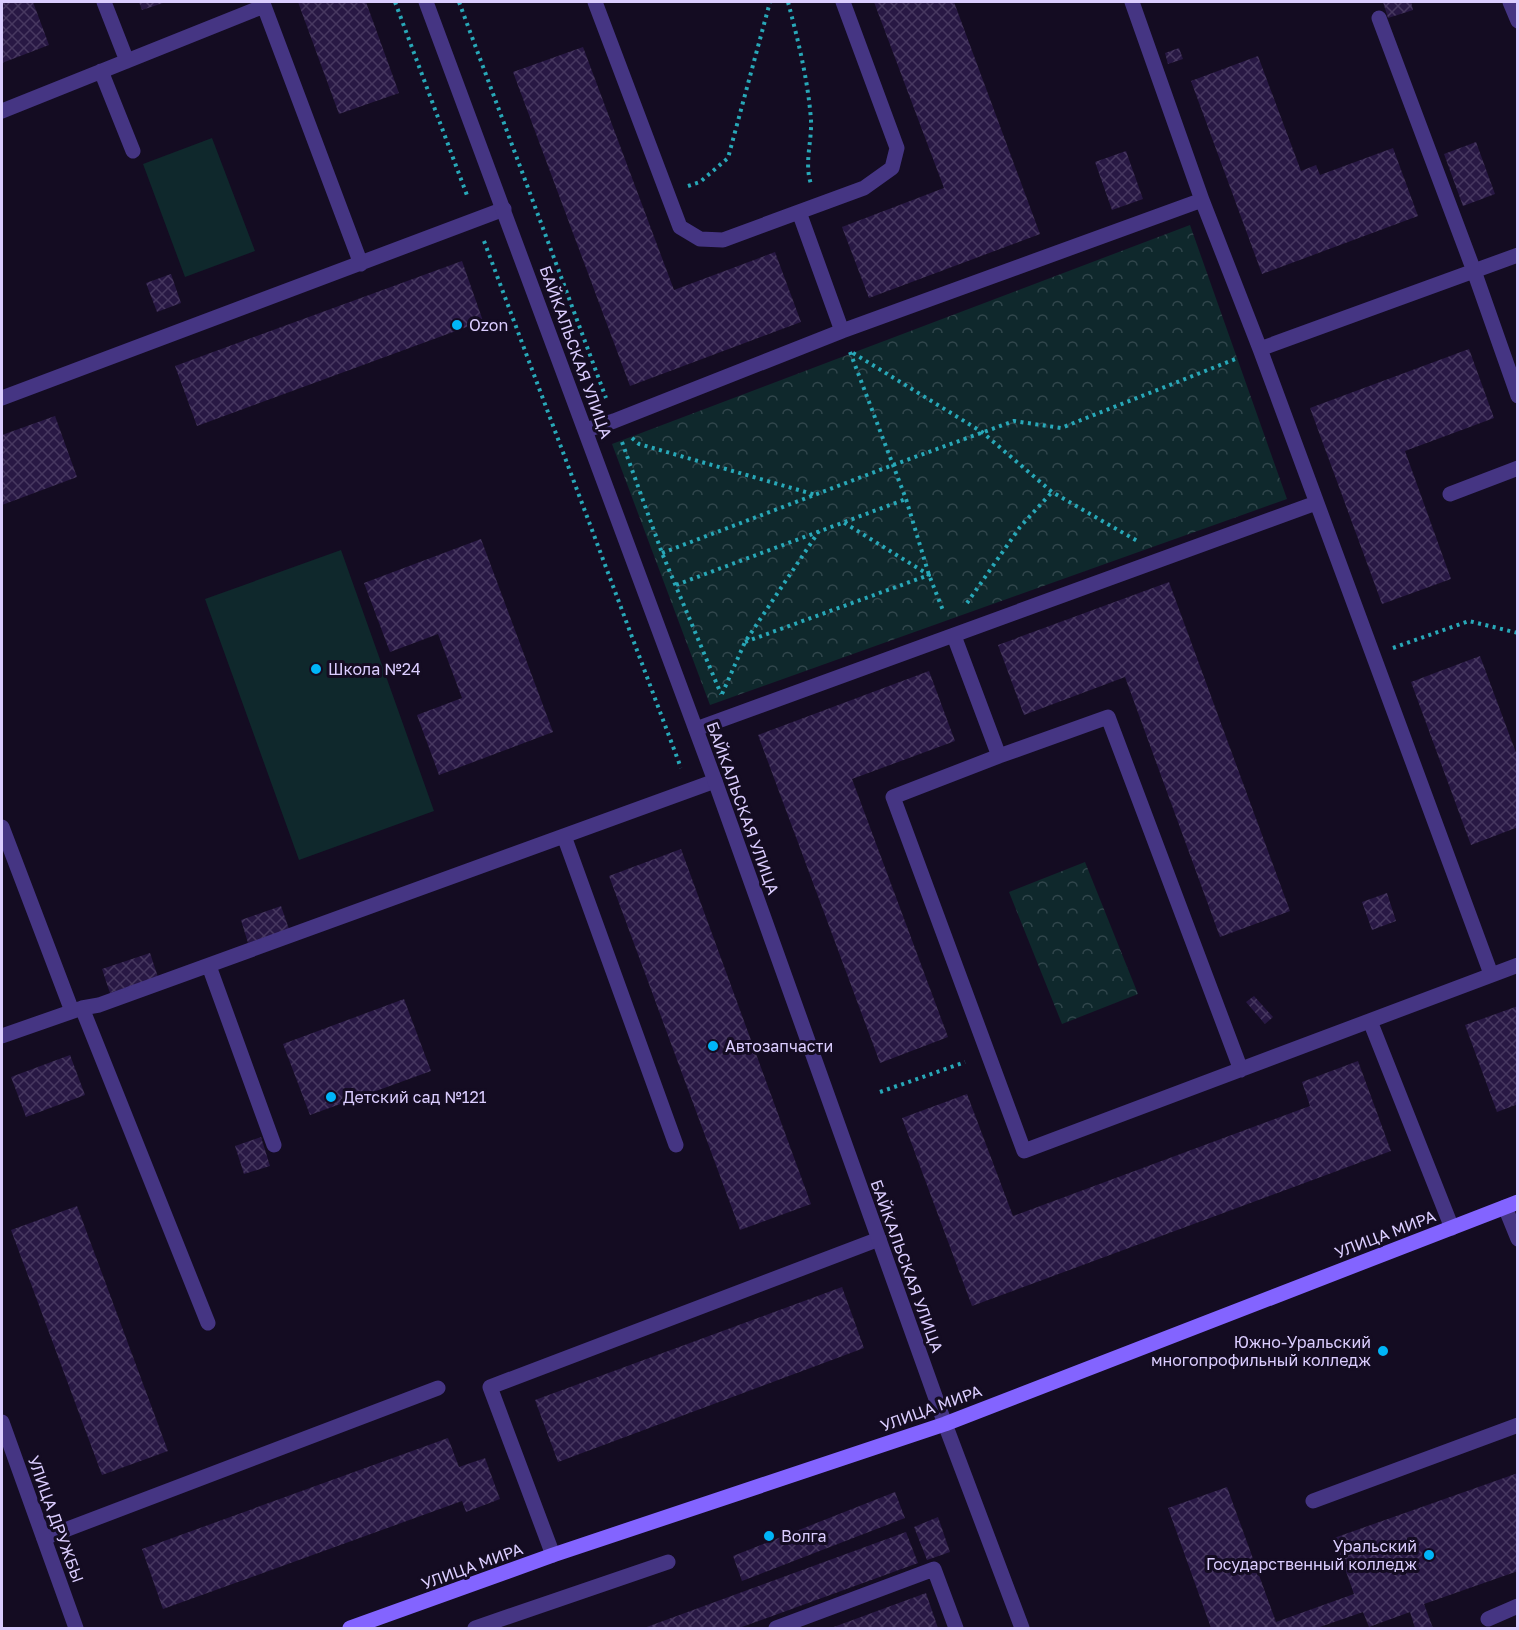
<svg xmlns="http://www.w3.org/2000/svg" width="1519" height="1630" font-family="'Golos Text',sans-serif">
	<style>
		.forest { fill: url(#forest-crowns) }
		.garden { fill: #0f282c }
		.building { fill: url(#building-cross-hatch) }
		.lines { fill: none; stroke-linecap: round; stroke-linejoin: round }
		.path { stroke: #28a8b8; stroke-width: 4; stroke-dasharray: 3 4.5; stroke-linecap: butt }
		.service { stroke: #453583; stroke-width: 15 }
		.minor { stroke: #453583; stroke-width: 15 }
		.tertiary { stroke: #453583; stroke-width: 15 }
		.secondary { stroke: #8364ff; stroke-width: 15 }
		.poi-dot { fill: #00b5f8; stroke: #140c22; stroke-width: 2 }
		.labels { text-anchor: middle; stroke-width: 6; stroke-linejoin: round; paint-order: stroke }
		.poi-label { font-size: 16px; fill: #dbcdff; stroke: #140c22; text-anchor: start }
		.street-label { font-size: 16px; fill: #dbcdff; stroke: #140c22 }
	</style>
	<defs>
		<pattern id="forest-crowns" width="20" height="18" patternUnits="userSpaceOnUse" patternTransform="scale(1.5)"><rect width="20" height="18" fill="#0f282c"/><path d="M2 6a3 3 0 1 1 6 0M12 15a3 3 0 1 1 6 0" fill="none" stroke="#31464c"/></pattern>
		<pattern id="building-cross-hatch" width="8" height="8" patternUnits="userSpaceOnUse" patternTransform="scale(1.5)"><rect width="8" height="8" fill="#281844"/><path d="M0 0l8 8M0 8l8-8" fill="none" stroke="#473860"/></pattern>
	</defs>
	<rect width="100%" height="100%" fill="#140c22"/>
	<!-- forest -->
	<path class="forest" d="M 1190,225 L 1287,499 L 710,705 L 612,444 Z
		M 1085,862 L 1138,994 L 1062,1024 L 1009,892 Z"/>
	<!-- garden -->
	<path class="garden" d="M 212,138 L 255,251 L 185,277 L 143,164 Z
		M 341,550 L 434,811 L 299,860 L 205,599 Z"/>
	<!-- building -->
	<path class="building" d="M 2,2 L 33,2 L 49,45 L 2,63 Z
		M 139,2 L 166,2 L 142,10 Z
		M 298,2 L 366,2 L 399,93 L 339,114 Z
		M 874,2 L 954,2 L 1040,234 L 869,298 L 842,227 L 944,188 Z
		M 1383,2 L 1411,2 L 1413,10 L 1388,18 Z
		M 583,47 L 674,290 L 775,252 L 801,322 L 630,386 L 513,72 Z
		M 1179,48 L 1183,59 L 1168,64 L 1165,53 Z
		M 1258,56 L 1301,171 L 1316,165 L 1320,175 L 1393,148 L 1418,216 L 1262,274 L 1191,81 Z
		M 1476,142 L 1495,194 L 1463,206 L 1444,154 Z
		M 1126,151 L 1143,199 L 1112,210 L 1095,162 Z
		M 462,261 L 483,321 L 197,426 L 175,366 Z
		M 171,274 L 181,303 L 157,312 L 146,283 Z
		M 1469,349 L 1494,418 L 1405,451 L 1451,579 L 1382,604 L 1310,408 Z
		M 55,416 L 77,477 L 2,505 L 2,435 Z
		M 481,539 L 553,732 L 439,775 L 417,715 L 462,698 L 438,634 L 390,652 L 364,583 Z
		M 1169,582 L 1290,911 L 1220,937 L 1125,677 L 1024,715 L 998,645 Z
		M 1480,656 L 1518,758 L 1518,827 L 1471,845 L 1411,682 Z
		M 929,671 L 955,741 L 852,779 L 948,1037 L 880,1063 L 758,735 Z
		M 681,849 L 811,1204 L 740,1230 L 609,876 Z
		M 1387,893 L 1396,921 L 1372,930 L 1362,902 Z
		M 281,906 L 289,929 L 248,943 L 241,920 Z
		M 150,953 L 158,977 L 110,993 L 102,969 Z
		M 1254,996 L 1273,1017 L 1265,1024 L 1246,1002 Z
		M 404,999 L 431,1071 L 310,1115 L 283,1044 Z
		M 1518,1006 L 1518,1104 L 1497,1112 L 1465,1025 Z
		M 70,1055 L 85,1095 L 26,1117 L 11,1077 Z
		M 1358,1061 L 1391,1151 L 972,1306 L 902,1118 L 967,1094 L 1013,1216 L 1310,1106 L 1302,1082 Z
		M 261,1137 L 270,1166 L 244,1174 L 235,1146 Z
		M 77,1206 L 168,1451 L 102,1475 L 11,1230 Z
		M 842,1287 L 864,1348 L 558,1462 L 535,1400 Z
		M 448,1438 L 459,1467 L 485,1458 L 500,1499 L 466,1512 L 462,1501 L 163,1609 L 142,1549 Z
		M 1518,1473 L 1518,1571 L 1424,1604 L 1433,1628 L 1415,1628 L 1410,1612 L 1369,1627 L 1363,1612 L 1317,1628 L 1211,1628 L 1168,1508 L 1227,1487 L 1276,1622 L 1354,1594 L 1334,1538 Z
		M 895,1492 L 905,1518 L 742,1581 L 733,1556 Z
		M 938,1517 L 950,1552 L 927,1560 L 914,1527 Z
		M 906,1532 L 918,1563 L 739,1628 L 644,1628 Z
		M 926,1593 L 938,1628 L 831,1628 Z"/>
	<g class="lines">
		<!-- path -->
		<path class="path" d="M 395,2 L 468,198
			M 459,2 L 606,398
			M 788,2 C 798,40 808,80 811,120 C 812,142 804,163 811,184
			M 688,186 L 700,182 L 728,158 L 770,2
			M 484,241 L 681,768
			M 850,352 L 906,499 L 929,575 L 944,613
			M 853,353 L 982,432 L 1052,492 L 1139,542
			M 632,438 L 639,444 L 816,495
			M 622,442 L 662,553 L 721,694
			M 662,553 L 893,465 L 1014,421 L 1061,428 L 1238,358
			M 676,585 L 906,499
			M 967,603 L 1020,527 L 1052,492
			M 745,642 L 929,575 L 843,522
			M 1393,648 L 1469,621 L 1518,633
			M 722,694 L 745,642 L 819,531
			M 880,1092 L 965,1062"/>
		<!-- service -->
		<path class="service" d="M 104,2 L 127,61
			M 595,2 L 680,227 L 700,239 L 723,240 L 864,188 L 892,168 L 897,148 L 843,2
			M 1132,2 L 1202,200 L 1260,349 L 1491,974
			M 1510,2 L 1518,21
			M 1379,18 L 1474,271 L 1518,396
			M 101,71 L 133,151
			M 2,111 L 264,6 L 361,264
			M 799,212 L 842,331
			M 1260,349 L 1518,255
			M 2,398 L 504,209
			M 586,430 L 614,421 L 842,331 L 1202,200
			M 1450,494 L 1518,468
			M 954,636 L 999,756 L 893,797 L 1024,1151 L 1518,965
			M 696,729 L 1316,503
			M 999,756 L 1108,717 L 1241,1070
			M 2,827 L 72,1011
			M 564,836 L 676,1145
			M 209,966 L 274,1145
			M 82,1008 L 208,1323
			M 1370,1021 L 1452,1228
			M 2,1036 L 82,1008 L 99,1005 L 715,781
			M 1505,1207 L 1518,1239
			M 1313,1501 L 1518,1425
			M 44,1538 L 438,1388
			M 553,1555 L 490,1387 L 879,1239
			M 1488,1619 L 1518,1606
			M 475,1628 L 668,1562
			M 776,1628 L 934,1569 L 956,1628"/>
		<!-- minor -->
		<path class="minor" d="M 426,2 L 715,781 L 945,1424
			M 2,1422 L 76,1628"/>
		<!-- tertiary -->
		<path class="tertiary" d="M 945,1424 L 1022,1628"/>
		<!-- secondary -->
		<path class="secondary" d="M 350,1628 L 553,1555 L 945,1424 L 1518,1202"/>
	</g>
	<!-- markers -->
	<g class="poi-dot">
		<circle cx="457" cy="325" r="6"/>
		<circle cx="316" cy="669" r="6"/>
		<circle cx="713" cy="1046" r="6"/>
		<circle cx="331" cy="1097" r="6"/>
		<circle cx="1383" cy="1351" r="6"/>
		<circle cx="769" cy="1536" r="6"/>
		<circle cx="1429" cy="1555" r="6"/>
	</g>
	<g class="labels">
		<!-- poi labels -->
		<g class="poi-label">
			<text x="469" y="331">Ozon</text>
			<text x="328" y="675">Школа №24</text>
			<text x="725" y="1052">Автозапчасти</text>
			<text x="343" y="1103">Детский сад №121</text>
			<text x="1371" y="1348" text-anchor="end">Южно-Уральский<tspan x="1371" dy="18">многопрофильный колледж</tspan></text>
			<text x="781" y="1542">Волга</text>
			<text x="1417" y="1552" text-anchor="end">Уральский<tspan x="1417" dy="18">Государственный колледж</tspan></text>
		</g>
		<!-- street labels -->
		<g class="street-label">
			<text transform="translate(576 352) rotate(70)" y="6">БАЙКАЛЬСКАЯ УЛИЦА</text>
			<text transform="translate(743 808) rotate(70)" y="6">БАЙКАЛЬСКАЯ УЛИЦА</text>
			<text transform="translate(1385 1234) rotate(-21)" y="6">УЛИЦА МИРА</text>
			<text transform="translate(907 1266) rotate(70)" y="6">БАЙКАЛЬСКАЯ УЛИЦА</text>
			<text transform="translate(931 1408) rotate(-20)" y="6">УЛИЦА МИРА</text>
			<text transform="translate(56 1519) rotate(70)" y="6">УЛИЦА ДРУЖБЫ</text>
			<text transform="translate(472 1566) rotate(-20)" y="6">УЛИЦА МИРА</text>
		</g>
	</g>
	<!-- border -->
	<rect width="1519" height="1630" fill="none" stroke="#dbcdff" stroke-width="6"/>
</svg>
